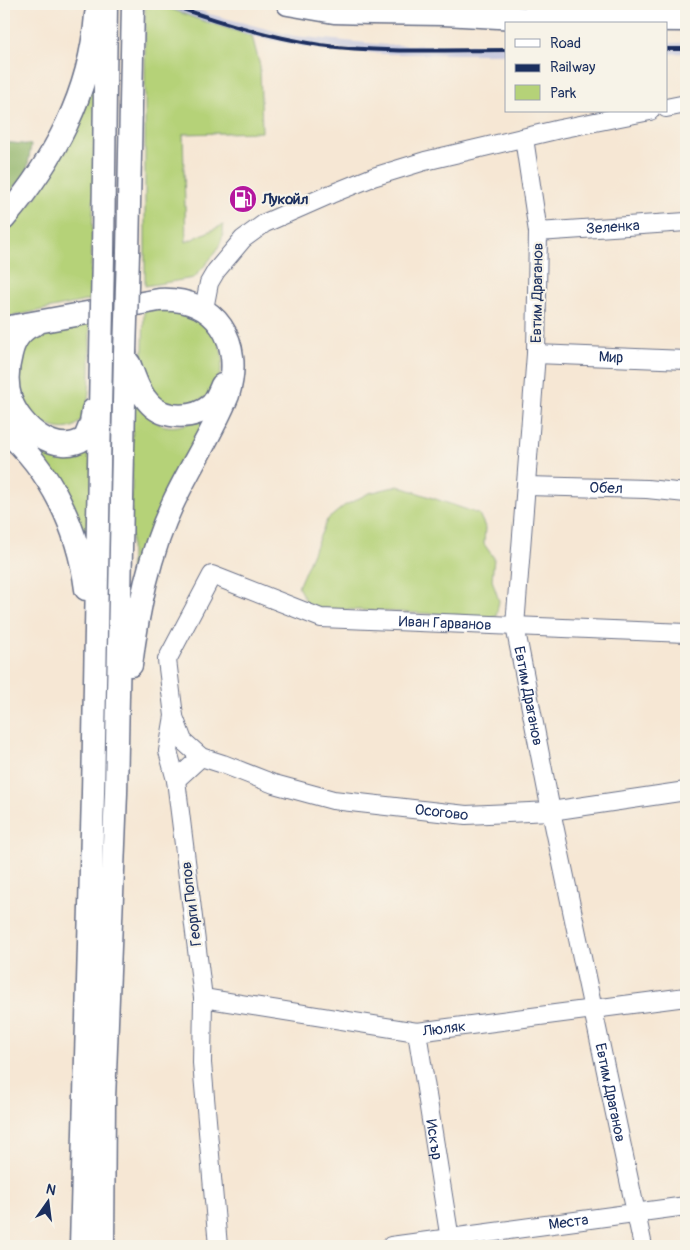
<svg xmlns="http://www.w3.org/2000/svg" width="690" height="1250" font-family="Pangolin,sans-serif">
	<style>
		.industrial { fill: #c0c2dd }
		.green { fill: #b5d278; stroke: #68806b }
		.forest { fill: #90b468; stroke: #567263 }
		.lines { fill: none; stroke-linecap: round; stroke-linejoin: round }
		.minor-casing { stroke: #686f87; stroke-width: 20 }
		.major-casing { stroke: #686f87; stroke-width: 25 }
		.minor { stroke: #fff; stroke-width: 18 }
		.major { stroke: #fff; stroke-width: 22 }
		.rail { stroke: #1b2f5e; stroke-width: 4 }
		.major-bridge-casing { stroke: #686f87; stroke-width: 25; stroke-linecap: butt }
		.major-bridge { stroke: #fff; stroke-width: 22 }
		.labels { text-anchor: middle; stroke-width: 4.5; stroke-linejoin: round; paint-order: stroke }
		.poi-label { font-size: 15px; font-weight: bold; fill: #1b2f5e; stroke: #f7f3e8; text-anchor: start }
		.street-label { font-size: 15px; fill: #1b2f5e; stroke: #f7f3e8 }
	</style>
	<rect width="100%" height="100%" fill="#f7f3e8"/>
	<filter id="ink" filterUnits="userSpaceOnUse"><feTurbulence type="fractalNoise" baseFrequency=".02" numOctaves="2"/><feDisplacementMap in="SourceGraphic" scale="10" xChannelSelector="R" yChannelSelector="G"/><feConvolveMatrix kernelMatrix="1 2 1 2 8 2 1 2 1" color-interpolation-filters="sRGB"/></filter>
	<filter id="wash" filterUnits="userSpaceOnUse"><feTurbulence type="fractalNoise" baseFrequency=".0096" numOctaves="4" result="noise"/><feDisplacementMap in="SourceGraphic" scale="20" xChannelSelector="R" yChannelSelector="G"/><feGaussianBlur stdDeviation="1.12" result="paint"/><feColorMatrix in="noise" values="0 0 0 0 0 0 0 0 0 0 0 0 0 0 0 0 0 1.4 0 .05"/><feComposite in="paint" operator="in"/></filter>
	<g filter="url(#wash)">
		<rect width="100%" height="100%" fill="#f6e7d4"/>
		<!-- industrial -->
		<path class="industrial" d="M 158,4 L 183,4 L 209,14 L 294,36 L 387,45 L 506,45 L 506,54 L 385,54 L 302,46 L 252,36 L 197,19 Z
			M 686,43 L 686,53 L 666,54 L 666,43 Z"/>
		<!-- green -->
		<path class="green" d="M 145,4 L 158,4 L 197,19 L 252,36 L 260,66 L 262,132 L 183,134 L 186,242 L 223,225 C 226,246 206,263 194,278 L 145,286 Z
			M 98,67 L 90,300 L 4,318 L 4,234 L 34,200 L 65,143 Z
			M 168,308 L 188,313 L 202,321 L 218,338 L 223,358 L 220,375 L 210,395 L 185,407 L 157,400 L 142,379 L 144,311 Z
			M 90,320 C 89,344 93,395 84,415 C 70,446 23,418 17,393 C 16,388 17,380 16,374 C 16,369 15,363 16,359 C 19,350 25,340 30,331 Z
			M 133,398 C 139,405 145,413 152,419 C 169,434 190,423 208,416 L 130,618 Z
			M 4,407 L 12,418 L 92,443 L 91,560 L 20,433 L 4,419 Z
			M 398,486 L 479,514 L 485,527 L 484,544 L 494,558 L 492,580 L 499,601 L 496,617 L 318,608 L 307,603 L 298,587 L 327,520 L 344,506 L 369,493 Z"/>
		<!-- forest -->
		<path class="forest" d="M 4,142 L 31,145 L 26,178 L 4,196 Z"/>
	</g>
	<g filter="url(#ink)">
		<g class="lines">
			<defs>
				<g id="minor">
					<path d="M 666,108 L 686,104"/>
					<path id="s1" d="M 524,138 L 538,232 L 536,354 L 515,626 L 551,811 L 643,1246"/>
					<path id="s2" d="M 538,232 L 686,222"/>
					<path d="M 204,309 L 209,283 L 216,271 L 243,239 L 265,223 L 331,194 L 373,177 L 425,161 L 560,129 L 650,111"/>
					<path id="s3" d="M 536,354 L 686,360"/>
					<path id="s4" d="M 526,486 L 647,489 L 686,493"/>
					<path id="s5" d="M 174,717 L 183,741 L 201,757 L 223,764 L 274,784 L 333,800 L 466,815 L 551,811 L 686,791"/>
					<path d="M 176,780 L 201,757"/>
					<path id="s6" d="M 203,998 L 417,1032 L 686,997"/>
					<path id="s7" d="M 417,1032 L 451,1246"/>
					<path id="s8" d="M 218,1246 L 202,1063 L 203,998 L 176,780 L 168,751 L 174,716 L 167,660 L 212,575 L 321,618 L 686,633"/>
					<path id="s9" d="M 391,1246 L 686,1206"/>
				</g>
				<path id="major" d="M 288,4 L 334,12 L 371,13 L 444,14 L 536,19 L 686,20
					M 4,219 C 54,160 90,94 96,15
					M 128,253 L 133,4
					M 103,255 L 106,4
					M 36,324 C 21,329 14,340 11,354 C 7,369 6,385 11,400 C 20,426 56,458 85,438 L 91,423 L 93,410
					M 4,328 L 159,300 C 217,297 244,342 228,395 C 213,432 190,467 173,503 C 149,554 138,610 131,665
					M 129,363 C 135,378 139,393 150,404 C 165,420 195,419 211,405 C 216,400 219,392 222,385
					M 4,430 C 51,470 78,528 86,589
					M 81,1246 L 93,793 L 101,357
					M 103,1246 L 104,1099 L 116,793 L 125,353"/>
			</defs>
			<!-- minor casing -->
			<use href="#minor" class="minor-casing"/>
			<!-- major casing -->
			<use href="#major" class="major-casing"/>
			<!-- minor -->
			<use href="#minor" class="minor"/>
			<!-- major -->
			<use href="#major" class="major"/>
			<!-- rail -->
			<path class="rail" d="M 169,4 C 218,22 268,37 320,45 C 381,53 444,50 506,50
				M 666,49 L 686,49"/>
			<defs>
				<path id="major-bridge" d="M 125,353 L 128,253
					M 101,357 L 103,255"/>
			</defs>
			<!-- major-bridge casing -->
			<use href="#major-bridge" class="major-bridge-casing"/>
			<!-- major-bridge -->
			<use href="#major-bridge" class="major-bridge"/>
		</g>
	</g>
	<!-- icons -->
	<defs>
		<symbol id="fuel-disc" viewBox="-11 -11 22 22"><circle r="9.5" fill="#b5179e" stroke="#f7f3e8"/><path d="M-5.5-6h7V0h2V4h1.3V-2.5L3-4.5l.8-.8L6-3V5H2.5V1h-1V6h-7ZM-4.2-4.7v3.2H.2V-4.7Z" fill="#fff"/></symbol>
	</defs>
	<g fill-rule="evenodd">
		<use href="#fuel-disc" x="227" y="183" width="32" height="32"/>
	</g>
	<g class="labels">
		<!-- poi labels -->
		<g class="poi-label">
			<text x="262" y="204">Лукойл</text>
		</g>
		<!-- street labels -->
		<g class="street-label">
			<text dy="5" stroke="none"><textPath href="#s2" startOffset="75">Зеленка</textPath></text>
			<text transform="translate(537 293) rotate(-89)" y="5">Евтим Драганов</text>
			<text dy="5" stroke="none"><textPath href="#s3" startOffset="75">Мир</textPath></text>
			<text dy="5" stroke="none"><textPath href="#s4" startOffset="80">Обел</textPath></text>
			<text dy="5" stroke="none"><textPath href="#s8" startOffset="928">Иван Гарванов</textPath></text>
			<text dy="5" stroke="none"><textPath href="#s1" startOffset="561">Евтим Драганов</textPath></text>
			<text dy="5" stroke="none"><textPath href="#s5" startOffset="298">Осогово</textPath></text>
			<text transform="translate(191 904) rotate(-97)" y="5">Георги Попов</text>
			<text dy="5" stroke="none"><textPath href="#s6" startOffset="244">Люляк</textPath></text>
			<text dy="5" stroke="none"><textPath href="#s1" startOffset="966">Евтим Драганов</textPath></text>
			<text dy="5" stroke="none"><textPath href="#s7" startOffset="109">Искър</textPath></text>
			<text dy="5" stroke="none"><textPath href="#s9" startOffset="179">Места</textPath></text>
		</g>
	</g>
	<!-- margin -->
	<rect width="690" height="1250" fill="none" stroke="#f7f3e8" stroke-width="20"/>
	<!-- legend -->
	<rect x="505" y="22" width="162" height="90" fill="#f7f3e8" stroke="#9fa5b1"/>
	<rect x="515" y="39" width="25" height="8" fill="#ffffff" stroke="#9fa5b1"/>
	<text x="550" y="48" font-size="15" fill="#1b2f5e">Road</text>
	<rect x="515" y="64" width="25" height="8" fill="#1b2f5e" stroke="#9fa5b1"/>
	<text x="550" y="72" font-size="15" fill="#1b2f5e">Railway</text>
	<rect x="515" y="85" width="25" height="15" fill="#b5d278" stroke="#9fa5b1"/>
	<text x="550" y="98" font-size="15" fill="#1b2f5e">Park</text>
	<!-- north arrow -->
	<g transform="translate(48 1202) rotate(14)" stroke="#f7f3e8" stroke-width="4" paint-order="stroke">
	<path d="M0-4L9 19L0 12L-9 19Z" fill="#1b2f5e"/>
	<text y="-8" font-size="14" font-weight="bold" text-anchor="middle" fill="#1b2f5e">N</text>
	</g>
</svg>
